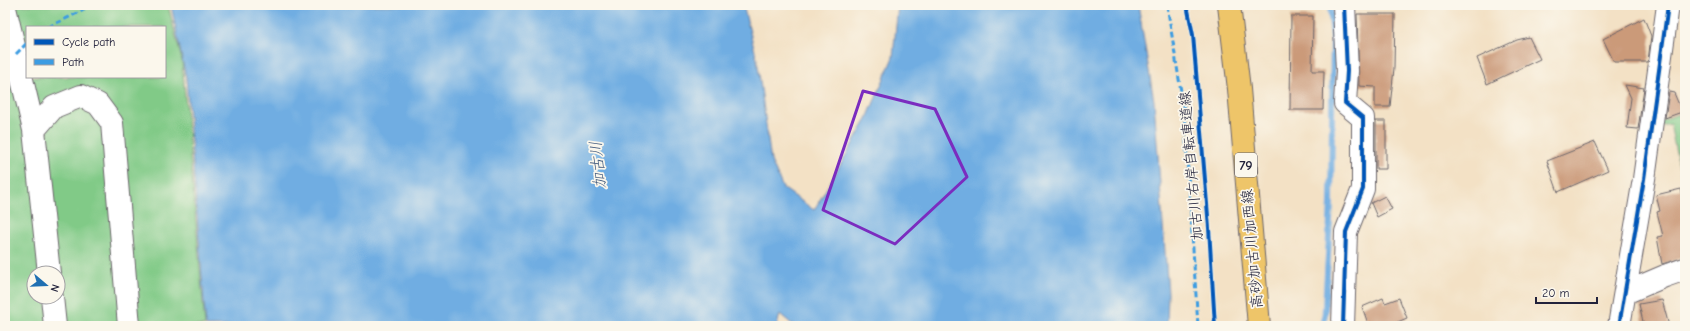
<svg xmlns="http://www.w3.org/2000/svg" width="1690" height="331" font-family="'Comic Neue','Klee One',sans-serif">
	<style>
		.green { fill: #81ca87; stroke: #527661; fill-rule: evenodd }
		.water { fill: #6fade2; stroke: #48688e }
		.lines { fill: none; stroke-linecap: round; stroke-linejoin: round }
		.stream { stroke: #6fade2; stroke-width: 6 }
		.building { fill: #cb9a79 }
		.minor-casing { stroke: #6b656b; stroke-width: 24 }
		.major-casing { stroke: #6b656b; stroke-width: 24 }
		.minor { stroke: #fff; stroke-width: 22 }
		.major { stroke: #eec569; stroke-width: 22 }
		.quiet { stroke: #3c9ce2; stroke-width: 3; stroke-dasharray: 6 3; stroke-linecap: butt }
		.cycleway-casing { stroke: #fbf7ec; stroke-width: 6 }
		.cycleway { stroke: #0057b8; stroke-width: 4 }
		.marked { fill: none; stroke: #7b2cbf; stroke-width: 3; stroke-linejoin: round }
		.labels { text-anchor: middle; stroke-width: 3.5; stroke-linejoin: round; paint-order: stroke }
		.shield { fill: #fbf7ec; stroke: #636270; stroke-width: 1 }
		.shield-label { font-size: 14px; font-weight: bold; fill: #22223b }
		.street-label { font-size: 15px; fill: #22223b; stroke: #fbf7ec }
		.water-label { font-size: 16px; font-style: italic; fill: #415a7e; stroke: #fbf7ec }
	</style>
	<rect width="100%" height="100%" fill="#fbf7ec"/>
	<filter id="ink" filterUnits="userSpaceOnUse"><feTurbulence type="fractalNoise" baseFrequency=".025" numOctaves="2"/><feDisplacementMap in="SourceGraphic" scale="8" xChannelSelector="R" yChannelSelector="G"/><feConvolveMatrix kernelMatrix="1 2 1 2 8 2 1 2 1" color-interpolation-filters="sRGB"/></filter>
	<filter id="wash" filterUnits="userSpaceOnUse"><feTurbulence type="fractalNoise" baseFrequency=".012" numOctaves="4" result="noise"/><feDisplacementMap in="SourceGraphic" scale="16" xChannelSelector="R" yChannelSelector="G"/><feGaussianBlur stdDeviation="0.9" result="paint"/><feColorMatrix in="noise" values="0 0 0 0 0 0 0 0 0 0 0 0 0 0 0 0 0 1.4 0 .05"/><feComposite in="paint" operator="in"/></filter>
	<g filter="url(#wash)">
		<rect width="100%" height="100%" fill="#f3e1c5"/>
		<!-- green -->
		<path class="green" d="M 5,5 L 168,5 L 182,61 L 205,326 L 5,326 ZM 27,27 L 165,27 L 165,77 L 27,77 ZM 34,273 L 58,273 L 58,297 L 34,297 Z
			M 1685,112 L 1685,195 L 1670,124 L 1655,127 L 1654,123 Z"/>
		<!-- water -->
		<path class="water" d="M 171,5 L 743,5 L 757,59 L 771,161 L 783,188 L 814,210 L 866,121 L 893,57 L 898,5 L 1138,5 L 1154,101 L 1168,293 L 1167,326 L 794,326 L 780,314 L 777,326 L 206,326 L 186,78 Z"/>
		<g class="lines">
			<!-- stream -->
			<path class="stream" d="M 1324,326 L 1331,203 L 1333,37 L 1330,5"/>
		</g>
		<g id="blocks">
			<!-- building -->
			<path class="building" d="M 1357,14 L 1395,14 L 1394,68 L 1390,107 L 1375,107 L 1375,87 L 1359,86 Z
				M 1291,16 L 1313,16 L 1312,71 L 1324,71 L 1323,110 L 1290,110 Z
				M 1644,18 L 1651,36 L 1648,62 L 1614,62 L 1603,39 Z
				M 1529,37 L 1540,59 L 1487,84 L 1477,58 L 1517,40 Z
				M 1625,85 L 1644,88 L 1638,129 L 1627,128 L 1631,98 Z
				M 1669,92 L 1674,93 L 1682,112 L 1665,118 Z
				M 1376,121 L 1386,121 L 1386,169 L 1376,169 Z
				M 1595,142 L 1608,170 L 1558,192 L 1547,161 Z
				M 1681,189 L 1685,206 L 1685,257 L 1662,264 L 1657,237 L 1663,236 L 1657,212 L 1660,211 L 1656,195 Z
				M 1385,196 L 1392,209 L 1377,217 L 1371,203 Z
				M 1383,298 L 1385,303 L 1399,298 L 1407,318 L 1388,326 L 1369,326 L 1362,307 Z
				M 1662,300 L 1669,326 L 1644,326 L 1639,304 Z"/>
		</g>
	</g>
	<g filter="url(#ink)">
		<use href="#blocks" fill-opacity="0" stroke="#6b656b" stroke-width="1"/>
		<g class="lines">
			<defs>
				<path id="minor" d="M 5,8 L 34,130 L 49,273
					M 34,130 L 54,107 L 81,96 L 98,104 L 112,123 L 129,326
					M 1625,293 L 1665,276 L 1685,269
					M 52,297 L 55,326
					M 1343,326 L 1346,232 L 1363,189 L 1363,118 L 1345,103 L 1347,71 L 1344,5
					M 1619,326 L 1644,179 L 1668,5"/>
				<path id="major" d="M 1229,5 L 1239,89 L 1259,326"/>
			</defs>
			<!-- minor casing -->
			<use href="#minor" class="minor-casing"/>
			<!-- major casing -->
			<use href="#major" class="major-casing"/>
			<!-- minor -->
			<use href="#minor" class="minor"/>
			<!-- major -->
			<use href="#major" class="major"/>
			<!-- quiet -->
			<path class="quiet" d="M 1167,5 L 1184,110 L 1198,326
				M 48,27 L 82,11 L 87,5
				M 16,54 L 27,43"/>
			<defs>
				<path id="cycleway" d="M 1187,5 L 1193,35 L 1209,228 L 1215,326
					M 1343,326 L 1346,232 L 1363,189 L 1363,118 L 1345,103 L 1347,71 L 1344,5
					M 1619,326 L 1644,179 L 1668,5"/>
			</defs>
			<!-- cycleway casing -->
			<use href="#cycleway" class="cycleway-casing"/>
			<!-- cycleway -->
			<use href="#cycleway" class="cycleway"/>
		</g>
	</g>
	<!-- marked area -->
	<path class="marked" d="M 863,91 L 935,109 L 967,177 L 895,244 L 823,210 Z"/>
	<g class="labels">
		<!-- shield labels -->
		<rect class="shield" x="1235" y="153" width="22" height="24" rx="3"/>
		<g class="shield-label">
			<text x="1246" y="170">79</text>
		</g>
		<!-- street labels -->
		<g class="street-label">
			<text transform="translate(1191 166) rotate(-95)" y="5">加古川右岸自転車道線</text>
			<text transform="translate(1252 249) rotate(-95)" y="5">高砂加古川加西線</text>
		</g>
		<!-- water labels -->
		<g class="water-label">
			<text transform="translate(597 165) rotate(-96)" y="6">加古川</text>
		</g>
	</g>
	<!-- margin -->
	<rect width="1690" height="331" fill="none" stroke="#fbf7ec" stroke-width="20"/>
	<!-- legend -->
	<rect x="26" y="26" width="140" height="52" fill="#fbf7ec" stroke="#a4a2a5"/>
	<rect x="34" y="39" width="20" height="6" fill="#0057b8" stroke="#a4a2a5"/>
	<text x="62" y="46" font-size="12" fill="#22223b">Cycle path</text>
	<rect x="34" y="59" width="20" height="6" fill="#3c9ce2" stroke="#a4a2a5"/>
	<text x="62" y="66" font-size="12" fill="#22223b">Path</text>
	<!-- north arrow -->
	<g transform="translate(46 285) rotate(109)"><circle r="19" fill="#fbf7ec" stroke="#a4a2a5"/>
	<path d="M0-3L7 15L0 10L-7 15Z" fill="#1f6fb2"/>
	<text y="-6" font-size="11" font-weight="bold" text-anchor="middle" fill="#22223b">N</text>
	</g>
	<!-- scale -->
	<path d="M1536 297v6h61v-6" fill="none" stroke="#22223b" stroke-width="2"/>
	<text x="1542" y="297" font-size="12" fill="#22223b" stroke="#fbf7ec" stroke-width="3" paint-order="stroke">20 m</text>
</svg>
